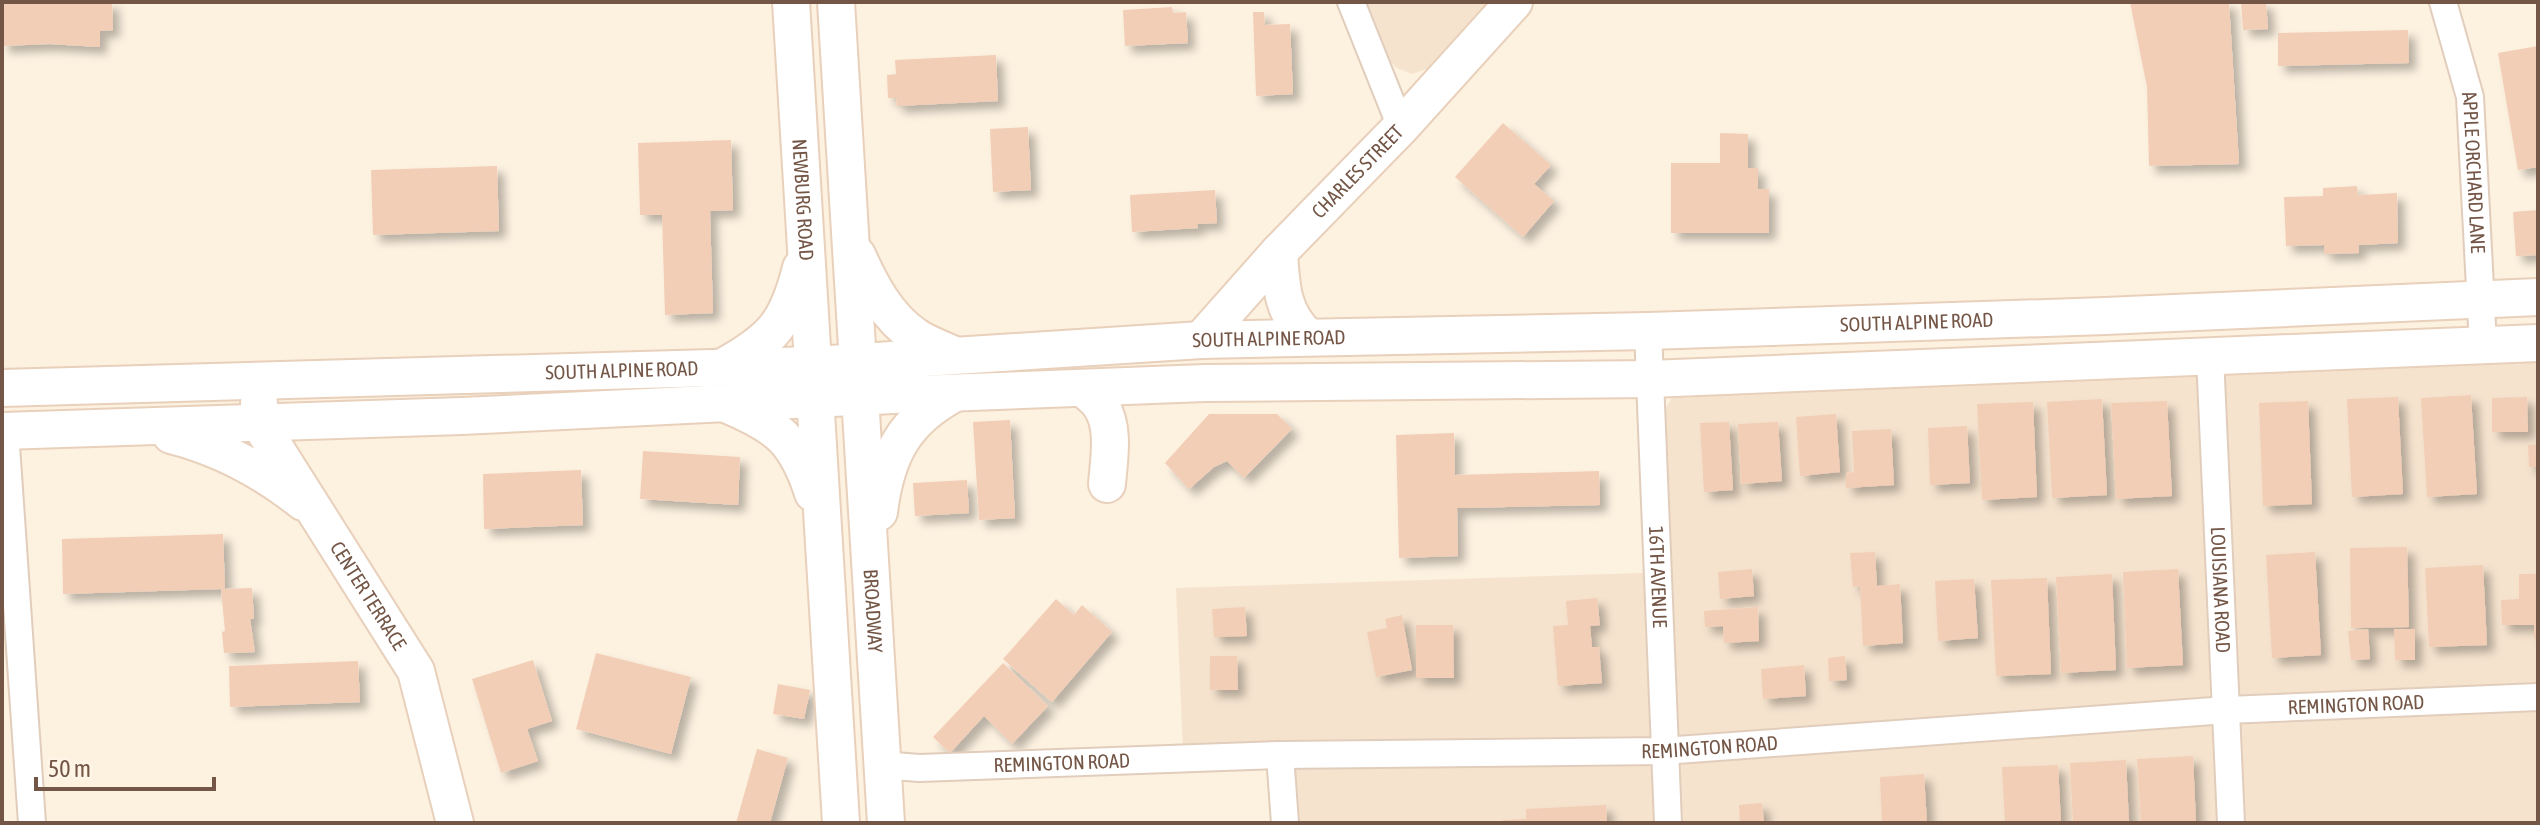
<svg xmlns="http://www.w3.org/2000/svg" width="2540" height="825" font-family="'Asap Condensed',sans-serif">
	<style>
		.residential { fill: #f5e3ce }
		.building { fill: #f3ceb6; filter: url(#shadow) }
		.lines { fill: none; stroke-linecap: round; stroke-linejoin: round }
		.street-casing { stroke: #e1cdbc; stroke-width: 30 }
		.secondary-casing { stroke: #e8d0bb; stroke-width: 40 }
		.street { stroke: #fff; stroke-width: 26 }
		.secondary { stroke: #fff; stroke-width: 36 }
		.labels { text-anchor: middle; stroke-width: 7; stroke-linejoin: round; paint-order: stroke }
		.street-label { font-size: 20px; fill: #745647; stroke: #fff5e7 }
	</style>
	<defs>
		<filter id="shadow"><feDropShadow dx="7" dy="7" stdDeviation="4" flood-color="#0004"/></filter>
	</defs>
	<rect width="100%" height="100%" fill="#fdf1e0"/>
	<!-- residential -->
	<path class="residential" d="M 1364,2 L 1493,2 L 1452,49 L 1429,68 L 1412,74 L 1397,68 L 1380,51 Z
		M 2538,359 L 2538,823 L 1299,823 L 1292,744 L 1183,749 L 1176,588 L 1672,572 L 1665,409 L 1674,394 Z"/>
	<!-- building -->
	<path class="building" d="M 2,2 L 112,2 L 113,30 L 100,31 L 100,47 L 49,44 L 2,46 Z
		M 2130,2 L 2229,2 L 2239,164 L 2149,166 L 2147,87 Z
		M 2241,2 L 2266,2 L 2268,29 L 2243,30 Z
		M 1172,7 L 1173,13 L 1186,12 L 1188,43 L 1125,46 L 1123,10 Z
		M 1253,12 L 1264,12 L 1265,25 L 1290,24 L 1293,94 L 1256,96 Z
		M 2408,30 L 2409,63 L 2278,66 L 2278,33 Z
		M 2538,46 L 2538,167 L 2518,170 L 2498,53 Z
		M 996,55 L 998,101 L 897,106 L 896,98 L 888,98 L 887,75 L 896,74 L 895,60 Z
		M 1503,123 L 1551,165 L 1534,184 L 1554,201 L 1523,237 L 1455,177 Z
		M 1028,127 L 1031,190 L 993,192 L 990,129 Z
		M 1720,133 L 1748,134 L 1748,168 L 1758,168 L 1758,189 L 1769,189 L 1769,233 L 1671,233 L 1671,163 L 1720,163 Z
		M 731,140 L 733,210 L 710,211 L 713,313 L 665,315 L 662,215 L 640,215 L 638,143 Z
		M 497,166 L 499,231 L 373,235 L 371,170 Z
		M 2357,186 L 2358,195 L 2397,193 L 2398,243 L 2359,245 L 2359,253 L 2324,254 L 2324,245 L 2286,246 L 2284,197 L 2323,196 L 2323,188 Z
		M 1215,190 L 1217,223 L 1197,224 L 1198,228 L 1132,232 L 1130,195 Z
		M 2538,210 L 2538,255 L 2516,256 L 2513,212 Z
		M 2471,395 L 2477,494 L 2427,497 L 2421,398 Z
		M 2398,397 L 2403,494 L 2352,497 L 2347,399 Z
		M 2527,397 L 2528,432 L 2492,432 L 2492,398 Z
		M 2102,399 L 2107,495 L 2052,498 L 2047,402 Z
		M 2167,401 L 2172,496 L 2116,499 L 2111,403 Z
		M 2308,401 L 2312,504 L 2263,506 L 2259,403 Z
		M 2033,402 L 2037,497 L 1982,500 L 1977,404 Z
		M 1209,414 L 1277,414 L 1292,429 L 1244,478 L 1227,461 L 1214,467 L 1189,489 L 1165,463 Z
		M 1836,414 L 1840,472 L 1800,476 L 1796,417 Z
		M 1010,420 L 1015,518 L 979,520 L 973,422 Z
		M 1729,422 L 1733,490 L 1704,492 L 1700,423 Z
		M 1778,422 L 1782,481 L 1741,484 L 1738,424 Z
		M 1967,426 L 1970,483 L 1930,485 L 1928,428 Z
		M 1891,429 L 1894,485 L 1846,488 L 1846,473 L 1854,472 L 1852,431 Z
		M 1454,433 L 1455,475 L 1599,471 L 1600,505 L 1457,508 L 1458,556 L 1399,558 L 1396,435 Z
		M 2538,444 L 2538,467 L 2529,467 L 2528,445 Z
		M 643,451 L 740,457 L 738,505 L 640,499 Z
		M 581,470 L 583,525 L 484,529 L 483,474 Z
		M 967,480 L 969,513 L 915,516 L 913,483 Z
		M 223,534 L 225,589 L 252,588 L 254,619 L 250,619 L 255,652 L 224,653 L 222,632 L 225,631 L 221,589 L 63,594 L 62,539 Z
		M 2407,547 L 2409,627 L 2351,628 L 2350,548 Z
		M 1875,552 L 1877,586 L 1900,584 L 1903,643 L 1863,646 L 1860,586 L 1853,587 L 1850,553 Z
		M 2315,552 L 2321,655 L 2272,658 L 2266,555 Z
		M 2483,565 L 2487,645 L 2429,647 L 2425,568 Z
		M 1752,569 L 1754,596 L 1720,599 L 1718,572 Z
		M 2178,569 L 2183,665 L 2127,668 L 2123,572 Z
		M 2112,574 L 2116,670 L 2061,673 L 2056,577 Z
		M 2519,574 L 2538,574 L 2538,639 L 2534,639 L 2534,625 L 2502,625 L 2501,600 L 2519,599 Z
		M 2047,578 L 2051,674 L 1996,676 L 1991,580 Z
		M 1974,579 L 1978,638 L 1938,641 L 1935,581 Z
		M 1597,598 L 1600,625 L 1590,626 L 1592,647 L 1599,647 L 1602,683 L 1558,686 L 1553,626 L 1568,625 L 1566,601 Z
		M 1056,599 L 1074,615 L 1082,605 L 1112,632 L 1052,702 L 1003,659 Z
		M 1245,607 L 1247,636 L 1214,637 L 1212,609 Z
		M 1758,607 L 1759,641 L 1724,643 L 1723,626 L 1705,627 L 1704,611 Z
		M 1402,615 L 1412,670 L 1376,677 L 1367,632 L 1387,628 L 1385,619 Z
		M 1416,625 L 1453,625 L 1454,678 L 1416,678 Z
		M 2368,629 L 2370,659 L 2351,660 L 2348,631 Z
		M 2394,629 L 2415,629 L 2415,660 L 2395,660 Z
		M 596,653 L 691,677 L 671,754 L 576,729 Z
		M 1210,656 L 1237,656 L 1238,690 L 1210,690 Z
		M 1845,656 L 1847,680 L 1829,681 L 1828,658 Z
		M 533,660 L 552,721 L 527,729 L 538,761 L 501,773 L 472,679 Z
		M 358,661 L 360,702 L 230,707 L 229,666 Z
		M 1003,663 L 1048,706 L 1012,744 L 984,716 L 950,753 L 933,737 Z
		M 1804,665 L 1806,696 L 1763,699 L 1761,669 Z
		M 778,684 L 810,690 L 804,719 L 773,714 Z
		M 757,749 L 788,758 L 770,823 L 736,823 Z
		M 2193,756 L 2196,823 L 2141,823 L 2137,759 Z
		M 2126,760 L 2129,823 L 2073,823 L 2070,763 Z
		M 2058,765 L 2061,823 L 2005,823 L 2002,767 Z
		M 1924,774 L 1927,823 L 1882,823 L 1880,777 Z
		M 1762,803 L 1764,823 L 1740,823 L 1739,805 Z
		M 1606,805 L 1607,823 L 1503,823 L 1503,820 L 1526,819 L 1526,809 Z"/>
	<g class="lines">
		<defs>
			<g id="street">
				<path d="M 1351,2 L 1401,127"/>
				<path id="s1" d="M 2443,2 L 2470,97 L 2483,345"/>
				<path id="s2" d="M 1648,331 L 1668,823"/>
				<path id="s3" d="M 2210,356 L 2231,823"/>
				<path d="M 5,431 L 32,823"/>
				<path d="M 1280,755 L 1285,823"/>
				<path id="s4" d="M 882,765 L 919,768 L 1280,755 L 1663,751 L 2227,710 L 2538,697"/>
			</g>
			<g id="secondary">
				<path id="s5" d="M 791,2 L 841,823"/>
				<path id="s6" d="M 836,2 L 886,823"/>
				<path d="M 1279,252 C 1281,286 1282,314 1308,337"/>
				<path d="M 857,255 C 871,286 887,317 915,336 C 926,344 942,349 954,355"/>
				<path id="s7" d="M 1201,340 L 1279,252 L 1401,127 L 1514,2"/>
				<path d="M 723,367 C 772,340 787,324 801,268"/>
				<path id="s8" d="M 2,388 L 815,365 L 1201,340 L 1648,331 L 2105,316 L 2538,297"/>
				<path d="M 1083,388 C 1088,393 1097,399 1101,406 C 1115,427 1109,460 1107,484"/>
				<path id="s9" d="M 259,403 L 260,424 L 416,671 L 455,823"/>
				<path d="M 728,405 C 778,426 796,440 813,493"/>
				<path d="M 2,431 L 462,416 L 893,395 L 1205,383 L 1650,379 L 2538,343"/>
				<path d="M 171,435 C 219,447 264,471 303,502"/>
				<path d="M 879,512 C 886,455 904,420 955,393"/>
			</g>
		</defs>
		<!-- street casing -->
		<use href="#street" class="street-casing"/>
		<!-- secondary casing -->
		<use href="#secondary" class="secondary-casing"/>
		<!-- street -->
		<use href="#street" class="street"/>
		<!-- secondary -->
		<use href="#secondary" class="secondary"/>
	</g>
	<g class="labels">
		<!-- street labels -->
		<g class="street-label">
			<text dy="7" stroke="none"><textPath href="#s7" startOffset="230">CHARLES STREET</textPath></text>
			<text dy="7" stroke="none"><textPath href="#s1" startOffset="174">APPLE ORCHARD LANE</textPath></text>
			<text dy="7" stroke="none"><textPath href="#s5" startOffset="198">NEWBURG ROAD</textPath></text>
			<text dy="7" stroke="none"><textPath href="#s8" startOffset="1916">SOUTH ALPINE ROAD</textPath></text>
			<text dy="7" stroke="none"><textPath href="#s8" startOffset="1268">SOUTH ALPINE ROAD</textPath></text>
			<text dy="7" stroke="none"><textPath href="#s8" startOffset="620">SOUTH ALPINE ROAD</textPath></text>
			<text dy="7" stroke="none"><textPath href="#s2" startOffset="246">16TH AVENUE</textPath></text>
			<text dy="7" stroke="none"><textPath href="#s3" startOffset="234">LOUISIANA ROAD</textPath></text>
			<text dy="7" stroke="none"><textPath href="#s9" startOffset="224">CENTER TERRACE</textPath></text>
			<text dy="7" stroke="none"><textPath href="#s6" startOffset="610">BROADWAY</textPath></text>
			<text dy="7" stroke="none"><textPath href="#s4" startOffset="1476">REMINGTON ROAD</textPath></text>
			<text dy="7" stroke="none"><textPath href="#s4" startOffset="828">REMINGTON ROAD</textPath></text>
			<text dy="7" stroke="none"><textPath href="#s4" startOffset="180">REMINGTON ROAD</textPath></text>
		</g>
	</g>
	<!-- border -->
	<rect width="2540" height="825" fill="none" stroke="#745647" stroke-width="8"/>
	<!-- scale -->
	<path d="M36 777v12h178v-12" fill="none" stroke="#745647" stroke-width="4"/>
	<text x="48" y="777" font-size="24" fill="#745647" stroke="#fff5e7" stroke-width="6" paint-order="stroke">50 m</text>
</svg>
